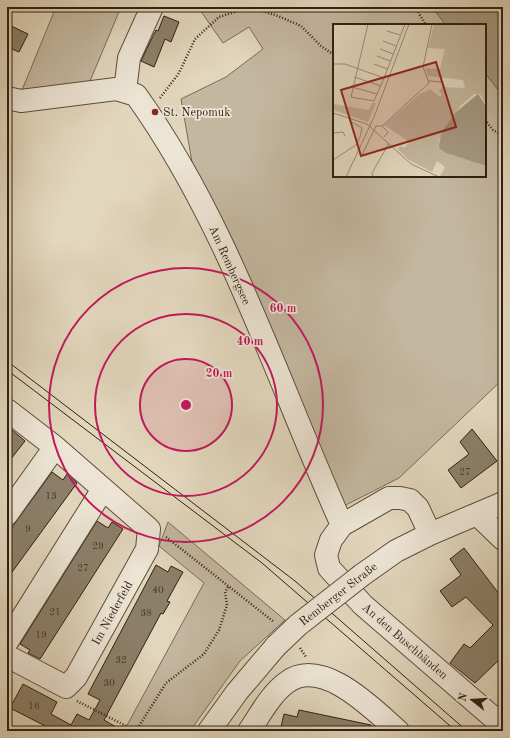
<svg xmlns="http://www.w3.org/2000/svg" width="510" height="738" font-family="'Old Standard TT',serif">
	<style>
		.green { fill: #c4b7a0; stroke: #7a6c58 }
		.water { fill: #a59882; stroke: #766854 }
		.building { fill: #8c7f6a; stroke: #2f2010 }
		.lines { fill: none; stroke-linecap: round; stroke-linejoin: round }
		.minor-casing { stroke: #5c4e3b; stroke-width: 24 }
		.path { stroke: #2f2010; stroke-width: 2.5; stroke-dasharray: 1 2; stroke-linecap: butt }
		.minor { stroke: #ece4d4; stroke-width: 22 }
		.tram { stroke: #2f2010; stroke-width: 1 }
		.minor-bridge-casing { stroke: #5c4e3b; stroke-width: 24; stroke-linecap: butt }
		.minor-bridge { stroke: #ece4d4; stroke-width: 22 }
		.ring { fill: none; stroke: #c2185b; stroke-width: 2 }
		.poi-dot { fill: #8f2418; stroke: #ece4d4; stroke-width: 1.5 }
		.labels { text-anchor: middle; stroke-width: 3.5; stroke-linejoin: round; paint-order: stroke }
		.number-label { font-size: 10px; fill: #463826 }
		.poi-label { font-size: 12px; fill: #2f2010; stroke: #ece4d4; text-anchor: start }
		.street-label { font-size: 12px; fill: #2f2010; stroke: #ece4d4 }
		.inset-road { fill: none; stroke: #9a8d78; stroke-width: 1 }
		.view { fill: #8f2418; fill-opacity: 0.15; stroke: #8f2418; stroke-width: 2 }
		.inset-edge { fill: none; stroke: #2f2010; stroke-width: 2 }
		.centre { fill: #c2185b; stroke: #ece4d4; stroke-width: 2 }
		.ring-label { font-size: 12px; text-anchor: middle; font-weight: bold; fill: #c2185b; stroke: #ece4d4; stroke-width: 3.5; stroke-linejoin: round; paint-order: stroke }
	</style>
	<rect width="100%" height="100%" fill="#e2d6bd"/>
	<filter id="stains"><feTurbulence type="fractalNoise" baseFrequency=".005" numOctaves="4"/><feColorMatrix values="0 0 0 0 .2 0 0 0 0 .09 0 0 0 0 .02 0 0 0 .5 -.17"/></filter>
	<radialGradient id="worn" r=".72"><stop offset=".6" stop-color="#630" stop-opacity="0"/><stop offset="1" stop-color="#630" stop-opacity=".3"/></radialGradient>
	<!-- green -->
	<path class="green" d="M 56,7 L 121,7 L 88,86 L 22,90 Z
		M 201,7 L 432,7 L 446,25 L 334,25 L 334,176 L 485,176 L 485,73 L 503,96 L 503,379 L 399,478 L 340,508 L 196,185 L 181,99 L 226,77 L 263,49 L 249,27 L 223,43 L 200,10 Z
		M 168,522 L 285,620 L 240,661 L 190,731 L 124,731 L 204,583 L 159,546 Z"/>
	<!-- water -->
	<path class="water" d="M 432,7 L 503,7 L 503,96 L 485,73 L 485,25 L 446,25 Z"/>
	<!-- building -->
	<path class="building" d="M 164,16 L 179,22 L 171,42 L 165,39 L 154,67 L 141,61 L 153,36 L 156,30 L 158,31 Z
		M 7,24 L 28,34 L 19,52 L 7,47 Z
		M 7,426 L 25,441 L 7,464 Z
		M 472,429 L 497,461 L 461,488 L 448,470 L 469,454 L 460,442 Z
		M 52,472 L 63,480 L 67,474 L 77,483 L 7,579 L 7,534 Z
		M 97,521 L 108,528 L 112,522 L 123,529 L 40,659 L 28,653 L 30,650 L 20,644 Z
		M 464,548 L 503,599 L 503,656 L 475,683 L 450,663 L 464,644 L 470,648 L 493,625 L 466,597 L 452,607 L 440,591 L 461,575 L 450,559 Z
		M 156,565 L 168,572 L 171,566 L 183,572 L 167,601 L 170,602 L 163,614 L 161,613 L 104,720 L 123,731 L 55,731 L 10,708 L 23,684 L 57,702 L 51,714 L 71,725 L 77,714 L 89,720 L 100,700 L 88,694 Z
		M 299,710 L 371,725 L 370,731 L 280,731 L 284,714 L 297,717 Z"/>
	<g class="lines">
		<defs>
			<path id="minor" d="M 125,91 L 129,58 L 152,7
				M 7,98 L 21,101 L 116,89 L 136,95 C 229,225 277,381 342,525
				M 7,410 L 55,447 L 149,529 L 147,549 L 76,677 L 66,687 L 7,656
				M 7,514 L 55,447
				M 477,514 L 503,539
				M 430,534 L 418,508 L 410,500 L 400,498 L 389,498 L 342,525 L 331,540 L 326,555 L 329,568 L 363,605 L 503,726
				M 362,575 L 396,551 L 430,534 L 503,503
				M 7,642 L 103,489
				M 209,731 L 237,692 L 276,646
				M 249,731 C 260,715 270,695 286,683 C 321,655 373,709 398,731"/>
		</defs>
		<!-- minor casing -->
		<use href="#minor" class="minor-casing"/>
		<!-- path -->
		<path class="path" d="M 415,7 L 426,25
			M 160,98 L 179,73 L 195,39 L 219,17 L 250,7 L 278,16 L 301,26 L 321,46 L 334,55
			M 485,120 L 493,130 L 503,136
			M 166,537 L 274,622
			M 300,648 L 306,657
			M 77,701 L 136,731
			M 136,731 L 166,683 L 204,654 L 219,630 L 227,605 L 225,592 L 228,587"/>
		<!-- minor -->
		<use href="#minor" class="minor"/>
		<!-- tram -->
		<path class="tram" d="M 7,361 L 295,581 L 467,731
			M 7,370 L 262,563 L 456,731"/>
		<defs>
			<path id="minor-bridge" d="M 276,646 L 298,625 L 362,575"/>
		</defs>
		<!-- minor-bridge casing -->
		<use href="#minor-bridge" class="minor-bridge-casing"/>
		<!-- minor-bridge -->
		<use href="#minor-bridge" class="minor-bridge"/>
	</g>
	<!-- distance rings -->
	<circle cx="186" cy="405" r="46" fill="#c2185b" fill-opacity=".12"/>
	<g class="ring">
		<circle cx="186" cy="405" r="46"/>
		<circle cx="186" cy="405" r="91"/>
		<circle cx="186" cy="405" r="137"/>
	</g>
	<!-- markers -->
	<circle class="poi-dot" cx="155" cy="112" r="4"/>
	<g class="labels">
		<!-- number labels -->
		<g class="number-label">
			<text x="465" y="475">27</text>
			<text x="51" y="499">13</text>
			<text x="28" y="532">9</text>
			<text x="98" y="549">29</text>
			<text x="83" y="571">27</text>
			<text x="158" y="593">40</text>
			<text x="55" y="615">21</text>
			<text x="146" y="616">38</text>
			<text x="41" y="638">19</text>
			<text x="121" y="663">32</text>
			<text x="109" y="686">30</text>
			<text x="34" y="709">16</text>
		</g>
		<!-- poi labels -->
		<g class="poi-label">
			<text x="163" y="116">St. Nepomuk</text>
		</g>
		<!-- street labels -->
		<g class="street-label">
			<text transform="translate(230 265) rotate(66)" y="4">Am Rembergsee</text>
			<text transform="translate(338 594) rotate(-38)" y="4">Remberger Straße</text>
			<text transform="translate(112 613) rotate(-61)" y="4">Im Niederfeld</text>
			<text transform="translate(405 641) rotate(41)" y="4">An den Buschbänden</text>
		</g>
	</g>
	<!-- overview -->
	<g transform="translate(333 24)">
		<rect width="153" height="153" fill="#e2d6bd"/>
		<path d="M 101,0 L 153,0 L 153,80 L 147,70 L 141,70 L 127,82 L 106,116 L 113,129 L 153,142 L 153,153 L 110,153 L 107,152 L 112,143 L 104,137 L 99,148 L 76,136 L 65,125 L 67,122 L 72,124 L 75,119 L 77,121 L 75,117 L 51,101 L 87,70 L 97,65 L 107,73 L 109,70 L 106,68 L 109,63 L 132,64 L 130,56 L 95,52 L 92,44 L 107,45 L 112,25 L 95,24 ZM 39,79 L 43,79 L 35,98 L 0,86 L 0,80 L 36,86 Z" fill="#c4b7a0"/>
		<path d="M 145,70 L 153,82 L 153,142 L 113,129 L 106,124 L 108,109 L 122,89 Z" fill="#a59882"/>
		<path class="inset-road" d="M 35,0 L 18,73 L 41,77 L 51,54M 54,7 L 67,11M 50,17 L 63,22M 47,25 L 60,30M 44,32 L 57,37M 0,40 L 12,40 L 51,54 L 72,0M 41,40 L 55,45M 21,53 L 48,62M 96,57 L 110,58M 19,63 L 44,70M 0,89 L 34,100 L 78,140 L 106,153M 49,102 L 96,59 L 90,43 L 99,0M 49,102 L 55,108 L 51,113M 0,109 L 10,108 L 12,112M 28,133 L 43,102 L 49,102M 0,136 L 23,121 L 27,113 L 29,104 L 17,97 L 17,93M 13,153 L 41,93 L 76,0M 40,153 L 39,149 L 56,119"/>
		<path class="view" d="M 103,38 L 123,103 L 28,132 L 8,66 Z"/>
		<rect width="153" height="153" class="inset-edge"/>
	</g>
	<circle cx="186" cy="405" r="6" class="centre"/>
	<g class="ring-label">
		<text x="283" y="312">60 m</text>
		<text x="250" y="345">40 m</text>
		<text x="219" y="377">20 m</text>
	</g>
	<!-- margin -->
	<rect width="510" height="738" fill="none" stroke="#e2d6bd" stroke-width="24"/>
	<rect x="8" y="8" width="494" height="722" fill="none" stroke="#2f2010" stroke-width="2"/>
	<rect x="12" y="12" width="486" height="714" fill="none" stroke="#2f2010"/>
	<!-- north arrow -->
	<g transform="translate(472 700) rotate(287)" stroke="#ece4d4" stroke-width="3" paint-order="stroke">
	<path d="M0-3L7 15L0 10L-7 15Z" fill="#2f2010"/>
	<text y="-6" font-size="11" font-weight="bold" text-anchor="middle" fill="#2f2010">N</text>
	</g>
	<rect width="100%" height="100%" filter="url(#stains)"/>
	<rect width="100%" height="100%" fill="url(#worn)"/>
</svg>
